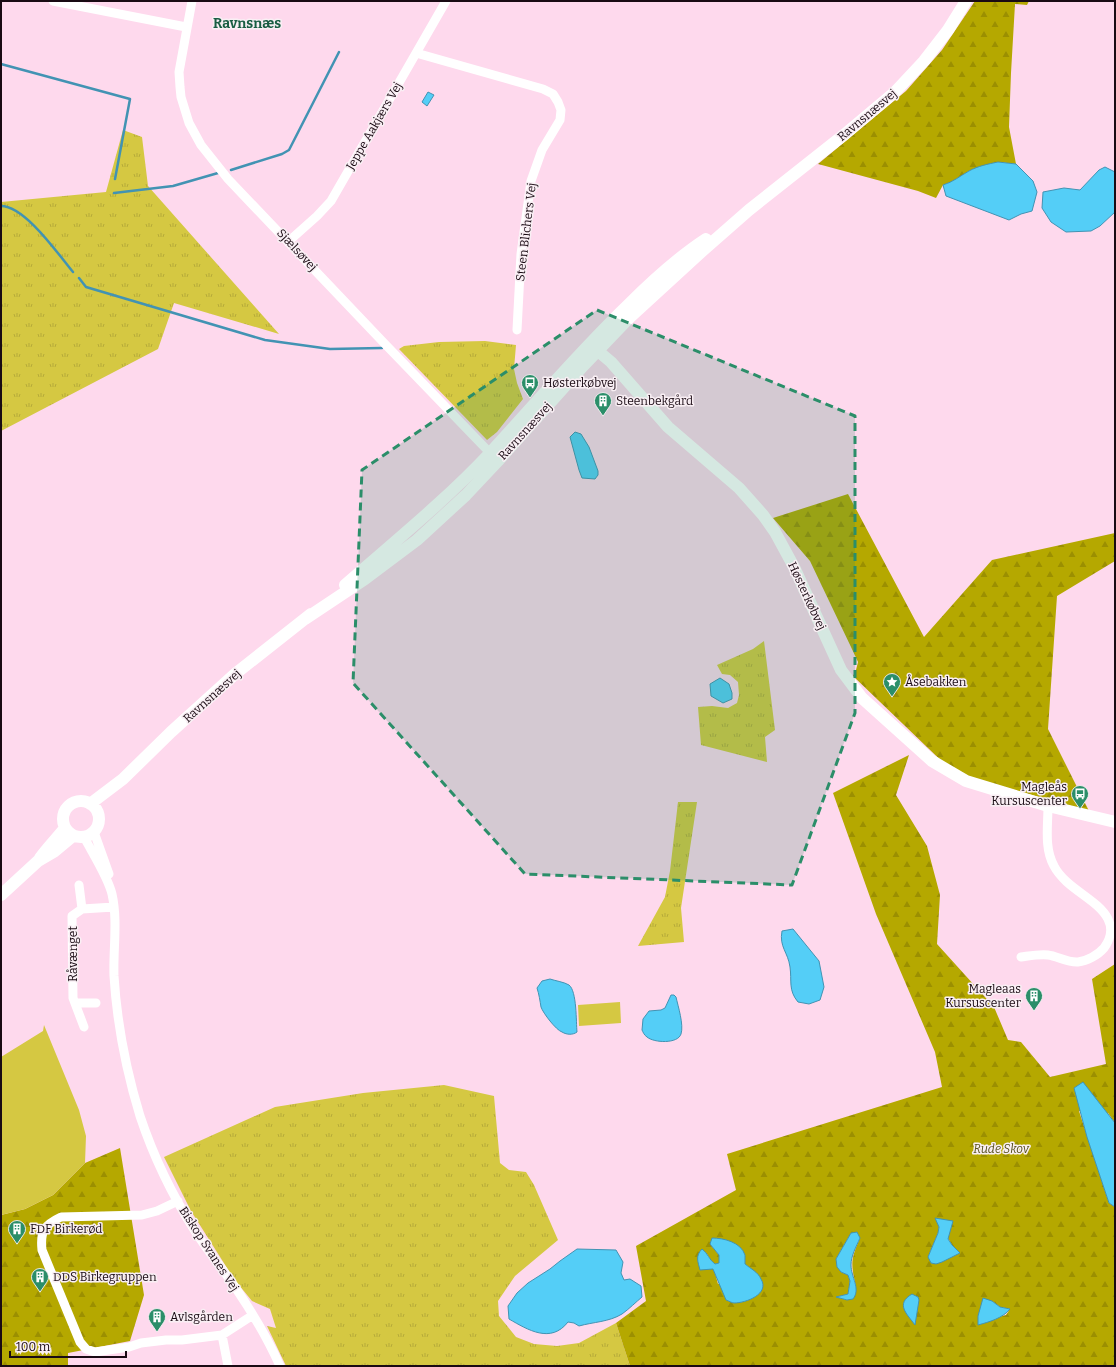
<svg xmlns="http://www.w3.org/2000/svg" width="1116" height="1367" font-family="Bitter,serif">
	<style>
		.grass { fill: url(#grass-tufts) }
		.forest { fill: url(#forest-firs); fill-rule: evenodd }
		.pitch { fill: #d5c842 }
		.water { fill: #54cef7; stroke: #4293b3 }
		.lines { fill: none; stroke-linecap: round; stroke-linejoin: round }
		.stream { stroke: #4293b3; stroke-width: 2.5 }
		.street { stroke: #fff; stroke-width: 9 }
		.secondary { stroke: #fff; stroke-width: 12 }
		.marked { fill: #2b8e69; fill-opacity: 0.2; stroke: #2b8e69; stroke-width: 3; stroke-dasharray: 8 5; stroke-linejoin: round }
		.labels { text-anchor: middle; stroke-width: 3; stroke-linejoin: round; paint-order: stroke }
		.street-label { font-size: 12px; fill: #190a13; stroke: #f9eff4 }
		.poi-label { font-size: 12px; fill: #190a13; stroke: #f9eff4; text-anchor: start }
		.park-label { font-size: 12px; font-style: italic; fill: #57511d; stroke: #f9eff4 }
		.quarter-label { font-size: 14px; font-weight: bold; fill: #195d43; stroke: #f9eff4 }
	</style>
	<defs>
		<pattern id="grass-tufts" width="24" height="20" patternUnits="userSpaceOnUse"><rect width="24" height="20" fill="#d5c842"/><path d="M3 7l-1-3M5 7V3M7 7l1-3M15 17l-1-3M17 17v-4M19 17l1-3" fill="none" stroke="#b6aa39"/></pattern>
		<pattern id="forest-firs" width="22" height="20" patternUnits="userSpaceOnUse"><rect width="22" height="20" fill="#b5a800"/><path d="M5 1l3.5 6h-7zM16 11l3.5 6h-7z" fill="#9b8f01"/></pattern>
	</defs>
	<rect width="100%" height="100%" fill="#fed9ed"/>
	<!-- grass -->
	<path class="grass" d="M 123,130 L 142,137 L 148,186 L 279,334 L 174,303 L 158,349 L 1,431 L 1,202 L 106,192 Z
		M 485,341 L 516,345 L 514,369 L 517,383 L 523,399 L 497,432 L 487,440 L 399,349 L 404,346 L 439,342 Z
		M 764,641 L 775,730 L 765,737 L 767,762 L 701,745 L 698,707 L 712,706 L 728,708 L 737,703 L 739,695 L 738,682 L 730,675 L 722,674 L 717,665 L 753,649 Z
		M 678,802 L 697,802 L 681,908 L 684,942 L 638,946 L 665,897 L 670,871 Z
		M 444,1085 L 494,1096 L 500,1163 L 509,1170 L 526,1172 L 534,1185 L 558,1240 L 515,1276 L 498,1301 L 499,1316 L 516,1337 L 534,1344 L 557,1346 L 579,1343 L 616,1323 L 630,1366 L 286,1366 L 267,1326 L 276,1328 L 270,1309 L 252,1301 L 234,1279 L 191,1211 L 164,1157 L 275,1107 L 363,1093 Z"/>
	<!-- forest -->
	<path class="forest" d="M 975,1 L 1029,1 L 1027,5 L 1015,4 L 1011,73 L 1009,127 L 1016,164 L 998,162 L 969,171 L 954,181 L 943,185 L 936,198 L 918,191 L 818,164 L 906,91 L 942,50 Z
		M 848,494 L 924,637 L 992,560 L 1115,533 L 1115,561 L 1057,596 L 1048,729 L 1089,811 L 954,773 L 853,676 L 856,670 L 858,662 L 851,647 L 810,561 L 773,518 Z
		M 909,755 L 896,795 L 927,846 L 940,895 L 937,944 L 994,1007 L 1008,1040 L 1021,1042 L 1050,1077 L 1106,1064 L 1092,979 L 1115,964 L 1115,961 L 1115,1123 L 1108,1113 L 1079,1111 L 1109,1203 L 1115,1207 L 1115,1366 L 630,1366 L 616,1323 L 646,1301 L 636,1246 L 736,1190 L 727,1154 L 942,1087 L 935,1052 L 876,914 L 833,793 ZM 936,1218 L 952,1245 L 928,1257 L 938,1233 L 939,1227 ZM 851,1233 L 860,1238 C 850,1261 851,1264 856,1287 L 847,1300 L 837,1297 L 848,1294 L 850,1281 L 848,1275 L 841,1272 L 836,1259 ZM 710,1244 L 736,1244 C 743,1251 745,1254 745,1264 L 757,1274 L 718,1284 L 715,1273 L 706,1252 L 711,1261 L 715,1264 L 719,1263 L 719,1255 ZM 992,1301 L 1000,1307 L 1010,1309 L 1006,1315 L 998,1317 Z
		M 120,1148 L 144,1295 L 130,1341 L 68,1353 L 68,1366 L 1,1366 L 1,1215 L 25,1209 L 53,1195 L 85,1163 Z"/>
	<!-- pitch -->
	<path class="pitch" d="M 620,1002 L 621,1023 L 579,1026 L 578,1005 Z
		M 44,1025 L 79,1110 L 86,1136 L 85,1163 L 53,1195 L 25,1209 L 1,1215 L 1,1057 L 43,1031 Z"/>
	<!-- water -->
	<path class="water" d="M 428,92 L 434,95 L 427,106 L 422,102 Z
		M 998,162 L 1016,164 L 1033,181 L 1037,192 L 1032,211 L 1021,214 L 1009,220 L 946,196 L 943,185 C 953,182 960,176 969,171 C 978,166 988,164 998,162 Z
		M 1105,167 L 1115,172 L 1115,212 L 1100,226 L 1091,231 L 1066,232 L 1051,222 L 1042,208 L 1043,192 L 1064,188 L 1080,190 L 1099,170 Z
		M 575,432 L 581,434 L 589,447 L 598,471 L 598,475 L 595,479 L 582,478 L 579,470 L 570,437 Z
		M 720,678 L 729,684 L 732,693 L 732,699 L 723,703 L 711,696 L 710,684 Z
		M 793,929 L 819,961 L 824,987 L 820,1000 L 809,1004 L 798,1002 C 788,990 792,981 790,967 C 788,952 779,947 782,931 Z
		M 550,979 C 556,981 564,982 569,985 C 577,991 576,1022 577,1032 C 573,1035 567,1035 562,1032 C 556,1030 543,1013 541,1007 C 540,1001 539,994 537,988 L 542,981 Z
		M 671,995 L 674,995 L 676,997 C 678,1006 684,1025 681,1034 C 678,1044 654,1043 647,1037 C 644,1035 643,1032 642,1030 L 643,1019 L 649,1011 L 661,1010 L 665,1008 Z
		M 1083,1082 L 1115,1123 L 1115,1207 L 1109,1203 L 1087,1137 L 1074,1088 Z
		M 935,1218 L 953,1221 L 948,1239 L 952,1245 L 960,1253 L 942,1262 L 936,1264 L 931,1263 L 928,1257 L 938,1233 L 939,1227 Z
		M 857,1232 L 860,1238 C 856,1247 851,1256 851,1265 C 851,1277 861,1289 853,1299 L 847,1300 L 836,1297 L 848,1294 L 850,1281 L 848,1275 L 841,1272 L 837,1267 L 836,1259 L 851,1233 Z
		M 712,1238 C 723,1238 741,1242 745,1255 C 745,1258 745,1261 745,1264 C 751,1269 758,1272 761,1279 C 770,1294 746,1303 734,1303 C 732,1303 729,1301 726,1300 L 713,1269 L 700,1270 C 698,1262 695,1256 702,1249 C 708,1253 709,1260 715,1264 L 719,1263 L 719,1255 L 710,1244 Z
		M 577,1249 L 616,1250 L 623,1262 L 621,1273 L 624,1280 L 630,1279 L 641,1286 L 642,1297 C 636,1302 629,1309 622,1314 C 609,1322 593,1322 579,1326 L 574,1323 L 568,1322 C 551,1344 528,1330 509,1319 L 508,1306 L 517,1293 L 528,1283 L 550,1269 L 560,1261 Z
		M 912,1294 L 918,1297 L 919,1300 L 915,1325 C 907,1314 895,1304 912,1294 Z
		M 983,1298 L 992,1301 L 1000,1307 L 1010,1309 C 1003,1318 989,1322 978,1325 L 978,1316 Z"/>
	<g class="lines">
		<!-- stream -->
		<path class="stream" d="M 1,64 L 130,99 L 115,179
			M 231,170 L 282,154 L 289,150 L 339,52
			M 114,193 L 173,186 L 218,173
			M 1,206 C 25,206 58,254 73,272
			M 79,278 L 86,287 L 265,340 L 330,349 L 382,348"/>
		<!-- street -->
		<path class="street" d="M 53,1 L 186,27
			M 192,1 L 179,72 L 180,87 L 181,97 L 189,123 L 201,145 L 228,179 L 384,343 L 493,456
			M 416,53 L 543,89 L 553,94 L 558,102 L 561,110 L 560,120 L 542,150 L 531,181 L 521,254 L 517,330
			M 289,241 L 317,216 L 331,201 L 446,1
			M 94,832 L 109,874
			M 84,837 C 93,854 108,877 112,894 C 118,921 113,949 114,976 C 117,1024 126,1070 140,1116 C 153,1155 172,1195 195,1231 C 207,1250 222,1268 235,1287 C 252,1312 268,1339 280,1366
			M 79,885 L 82,909
			M 1021,957 C 1029,956 1039,954 1048,955 C 1057,956 1068,963 1078,962 C 1087,961 1098,955 1104,948 C 1110,940 1113,929 1108,919 C 1098,899 1066,889 1054,866 C 1044,848 1048,826 1048,806
			M 75,1003 L 96,1003
			M 84,1027 L 73,998 L 72,916 L 82,909 L 114,907
			M 178,1201 L 157,1211 L 142,1215 L 61,1217 C 44,1225 40,1231 42,1250 L 80,1342 L 86,1349 L 95,1352 L 129,1347 L 141,1343 L 166,1340 L 182,1340 L 222,1335 L 253,1315
			M 222,1335 L 228,1366"/>
		<!-- secondary -->
		<path class="secondary" d="M 592,346 L 611,362 L 668,427 L 739,488 L 763,515 L 775,532 L 794,567 L 841,670 L 862,698 L 932,761 L 966,781 L 1048,806 L 1115,822
			M 345,585 C 394,542 445,501 490,453 C 536,403 579,352 628,305 C 652,281 677,258 706,239
			M 305,619 L 365,579 L 417,540 L 466,495 L 498,461 L 584,365 L 628,319 L 700,253 L 749,210 L 845,134 L 895,92 L 924,61 L 948,30 L 966,1
			M63 819a18 18 0 1 1 36 0a18 18 0 1 1-36 0Z
			M 90,804 L 123,779 L 171,732 L 235,674 L 311,614
			M 40,858 C 48,847 57,838 65,828
			M 1,895 L 38,861 L 55,851 L 73,836"/>
	</g>
	<!-- marked area -->
	<path class="marked" d="M 597,310 L 855,416 L 855,713 L 792,885 L 525,874 L 353,683 L 362,470 Z"/>
	<!-- icons -->
	<defs>
		<symbol id="bus-pin" viewBox="-11 -11 22 30"><path d="M0 17L-7.5 6A9.5 9.5 0 1 1 7.5 6Z" fill="#2b8e69" stroke="#f9eff4"/><path d="M-5-6H5V4H4V6H2V4H-2V6H-4V4H-5ZM-3.5-4V0h7V-4ZM-3.5 1.2v1.5H-2V1.2ZM2 1.2v1.5H3.5V1.2Z" fill="#fff"/></symbol>
		<symbol id="building-pin" viewBox="-11 -11 22 30"><path d="M0 17L-7.5 6A9.5 9.5 0 1 1 7.5 6Z" fill="#2b8e69" stroke="#f9eff4"/><path d="M-4-6H4V6H1V3H-1V6H-4ZM-2.5-4.3h1.7v1.8h-1.7ZM.8-4.3h1.7v1.8H.8ZM-2.5-1h1.7V.8h-1.7ZM.8-1h1.7V.8H.8Z" fill="#fff"/></symbol>
		<symbol id="sight-pin" viewBox="-11 -11 22 30"><path d="M0 17L-7.5 6A9.5 9.5 0 1 1 7.5 6Z" fill="#2b8e69" stroke="#f9eff4"/><path d="M0-6L1.8-2.2L6-1.7L2.9 1.2L3.7 5.4L0 3.3L-3.7 5.4L-2.9 1.2L-6-1.7L-1.8-2.2Z" fill="#fff"/></symbol>
	</defs>
	<g fill-rule="evenodd">
		<use href="#bus-pin" x="520" y="373" width="20" height="27"/>
		<use href="#building-pin" x="593" y="391" width="20" height="27"/>
		<use href="#sight-pin" x="882" y="672" width="20" height="27"/>
		<use href="#bus-pin" x="1070" y="784" width="20" height="27"/>
		<use href="#building-pin" x="1024" y="986" width="20" height="27"/>
		<use href="#building-pin" x="7" y="1219" width="20" height="27"/>
		<use href="#building-pin" x="30" y="1267" width="20" height="27"/>
		<use href="#building-pin" x="147" y="1307" width="20" height="27"/>
	</g>
	<g class="labels">
		<!-- street labels -->
		<g class="street-label">
			<text transform="translate(867 115) rotate(-40)" y="4">Ravnsnæsvej</text>
			<text transform="translate(374 126) rotate(-60)" y="4">Jeppe Aakjærs Vej</text>
			<text transform="translate(526 232) rotate(-83)" y="4">Steen Blichers Vej</text>
			<text transform="translate(297 250) rotate(47)" y="4">Sjælsøvej</text>
			<text transform="translate(525 431) rotate(-48)" y="4">Ravnsnæsvej</text>
			<text transform="translate(807 596) rotate(65)" y="4">Høsterkøbvej</text>
			<text transform="translate(212 696) rotate(-42)" y="4">Ravnsnæsvej</text>
			<text transform="translate(73 954) rotate(-90)" y="4">Råvænget</text>
			<text transform="translate(209 1249) rotate(57)" y="4">Biskop Svanes Vej</text>
		</g>
		<!-- poi labels -->
		<g class="poi-label">
			<text x="543" y="387">Høsterkøbvej</text>
			<text x="616" y="405">Steenbekgård</text>
			<text x="905" y="686">Åsebakken</text>
			<text x="1067" y="791" text-anchor="end">Magleås<tspan x="1067" dy="14">Kursuscenter</tspan></text>
			<text x="1021" y="993" text-anchor="end">Magleaas<tspan x="1021" dy="14">Kursuscenter</tspan></text>
			<text x="30" y="1233">FDF Birkerød</text>
			<text x="53" y="1281">DDS Birkegruppen</text>
			<text x="170" y="1321">Avlsgården</text>
		</g>
		<!-- park labels -->
		<g class="park-label">
			<text x="1001" y="1153">Rude Skov</text>
		</g>
		<!-- quarter labels -->
		<g class="quarter-label">
			<text x="247" y="28">Ravnsnæs</text>
		</g>
	</g>
	<!-- border -->
	<rect width="1116" height="1367" fill="none" stroke="#190a13" stroke-width="4"/>
	<!-- scale -->
	<path d="M10 1351v6h116v-6" fill="none" stroke="#190a13" stroke-width="2"/>
	<text x="16" y="1351" font-size="12" fill="#190a13" stroke="#f9eff4" stroke-width="3" paint-order="stroke">100 m</text>
</svg>
